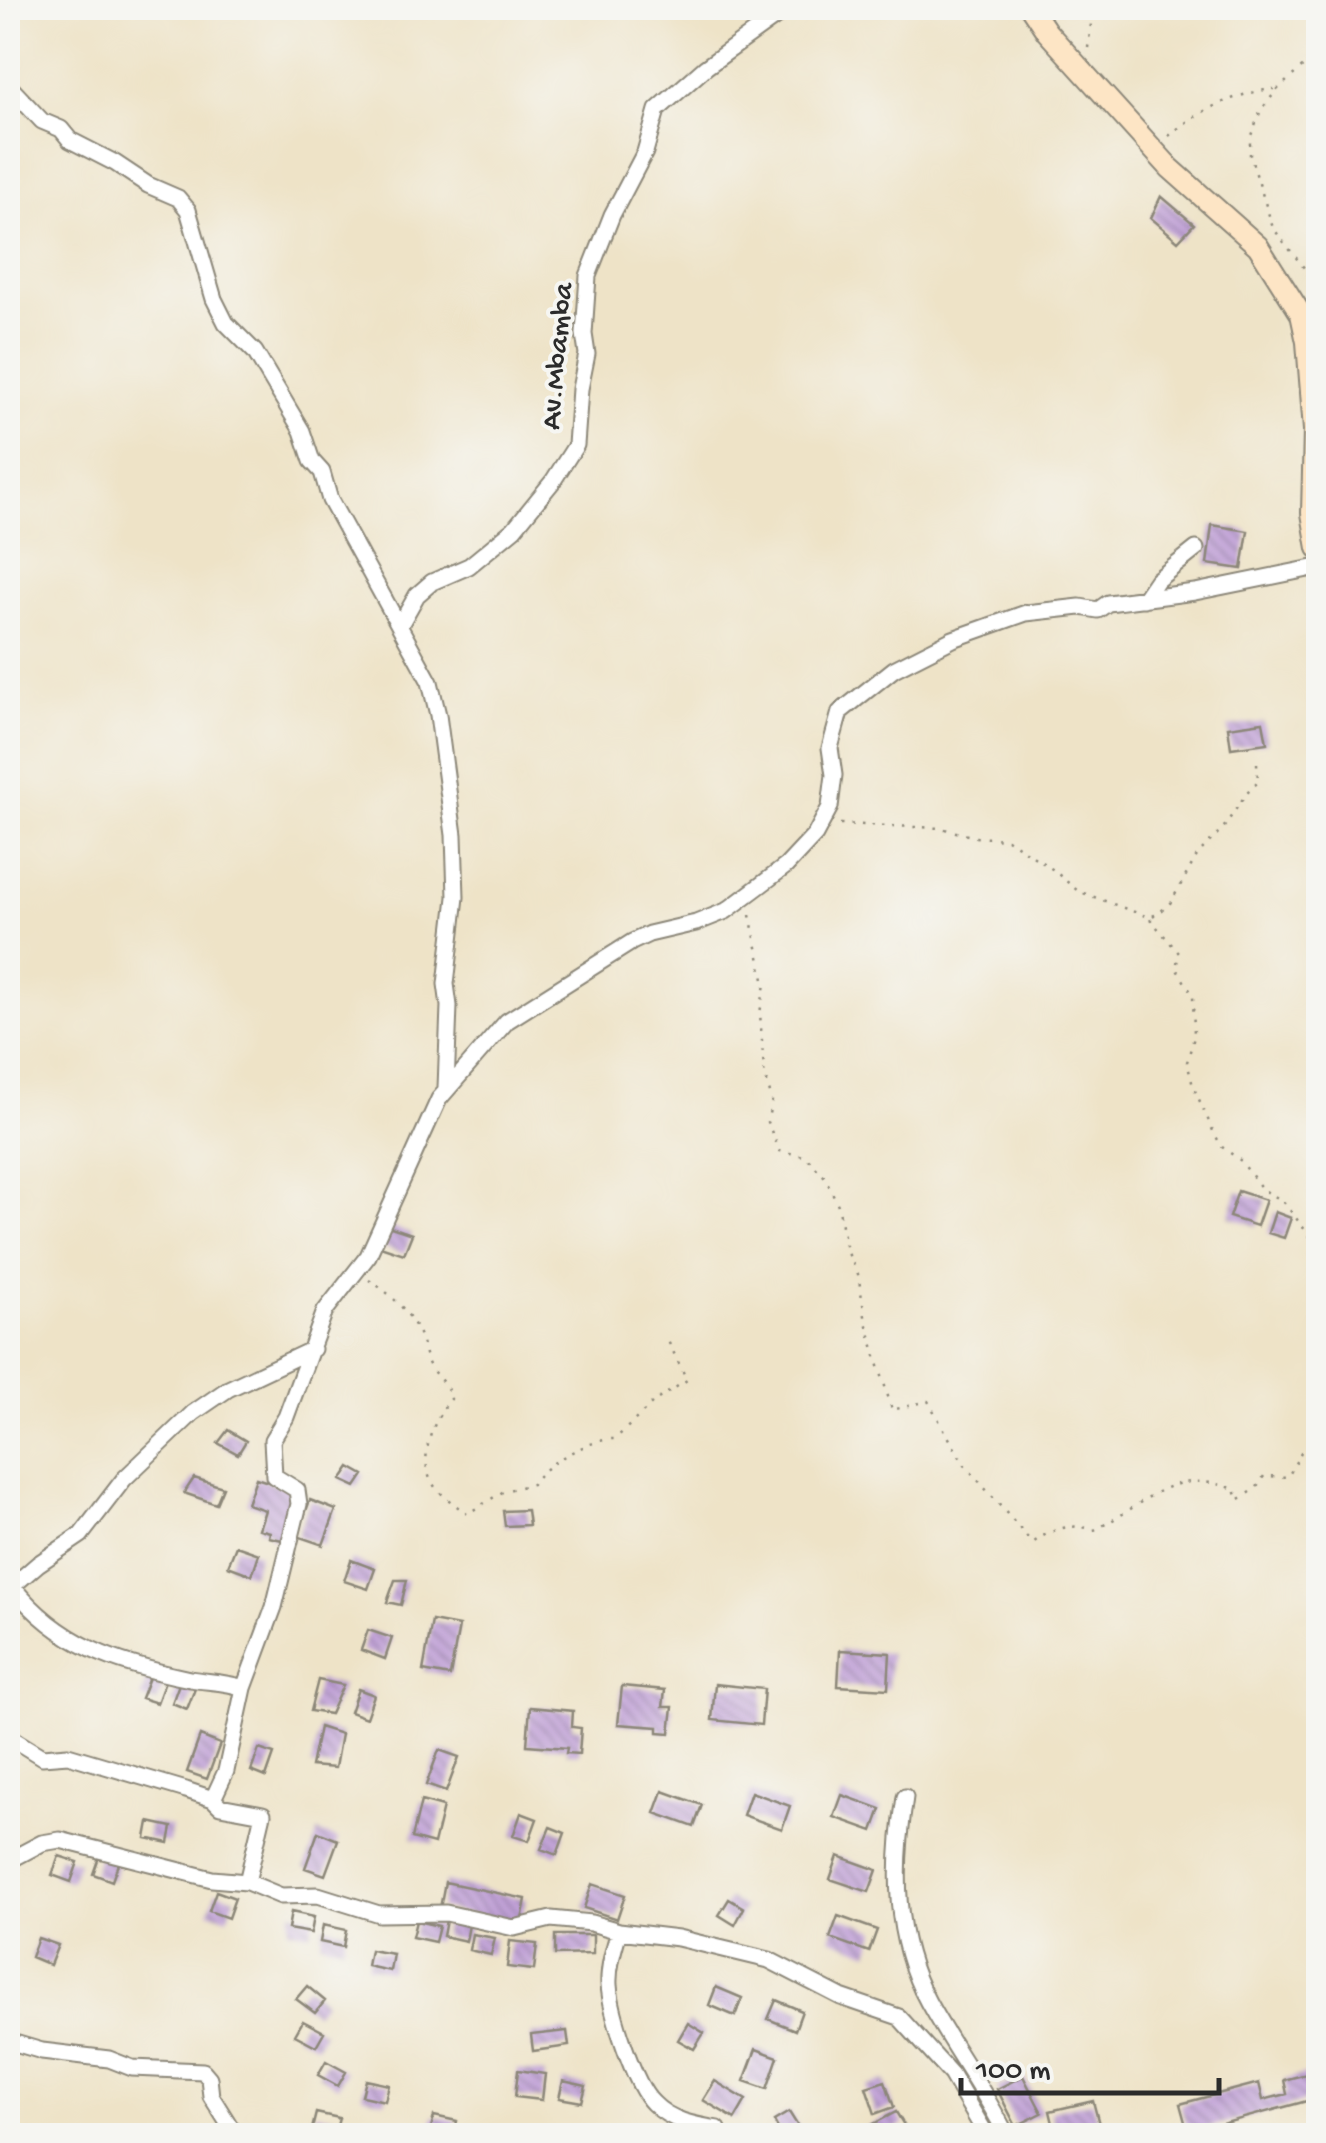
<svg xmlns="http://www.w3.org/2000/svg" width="1326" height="2143" font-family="'Gochi Hand',sans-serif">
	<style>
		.building { fill: url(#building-back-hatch) }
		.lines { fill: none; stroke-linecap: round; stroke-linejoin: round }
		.street-casing { stroke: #8c8779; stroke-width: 19 }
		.secondary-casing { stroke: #8c8779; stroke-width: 24 }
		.path { stroke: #8c8779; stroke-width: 2.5; stroke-dasharray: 2.5 8; stroke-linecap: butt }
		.street { stroke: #fff; stroke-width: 15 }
		.secondary { stroke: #fde5c5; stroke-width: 20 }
		.labels { text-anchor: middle; stroke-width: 8; stroke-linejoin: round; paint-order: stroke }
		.street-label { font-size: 30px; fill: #2b2b2b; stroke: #f6f6f2 }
	</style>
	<defs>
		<pattern id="building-back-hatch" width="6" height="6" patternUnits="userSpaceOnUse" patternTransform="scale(2.5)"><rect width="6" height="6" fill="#bf9fd6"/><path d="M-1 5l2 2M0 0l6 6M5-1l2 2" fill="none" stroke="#9b82ae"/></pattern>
	</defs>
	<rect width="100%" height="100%" fill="#f6f6f2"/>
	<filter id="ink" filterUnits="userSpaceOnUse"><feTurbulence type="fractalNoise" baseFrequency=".01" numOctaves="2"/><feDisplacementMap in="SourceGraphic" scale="20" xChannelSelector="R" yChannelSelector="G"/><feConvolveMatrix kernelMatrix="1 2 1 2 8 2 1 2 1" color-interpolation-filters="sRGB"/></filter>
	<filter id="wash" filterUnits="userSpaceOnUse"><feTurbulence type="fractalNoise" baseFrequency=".0048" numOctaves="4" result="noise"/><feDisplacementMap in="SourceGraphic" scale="40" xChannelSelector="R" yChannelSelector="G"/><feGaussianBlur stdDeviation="2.25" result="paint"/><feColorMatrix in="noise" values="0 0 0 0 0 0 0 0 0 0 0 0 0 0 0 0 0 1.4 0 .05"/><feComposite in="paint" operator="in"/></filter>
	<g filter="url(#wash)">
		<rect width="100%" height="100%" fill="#eee3c7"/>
		<g id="blocks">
			<!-- building -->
			<path class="building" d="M 1161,196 L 1194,224 L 1178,241 L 1151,218 Z
				M 1212,525 L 1248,531 L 1242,569 L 1207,564 Z
				M 1263,722 L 1267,743 L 1231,748 L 1228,727 Z
				M 1238,1191 L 1266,1200 L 1257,1226 L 1229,1217 Z
				M 1275,1212 L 1291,1218 L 1284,1238 L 1268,1233 Z
				M 388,1226 L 412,1234 L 404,1254 L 380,1246 Z
				M 228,1430 L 246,1441 L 238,1454 L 218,1443 Z
				M 350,1467 L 364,1475 L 356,1487 L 341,1480 Z
				M 194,1478 L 223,1487 L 216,1504 L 184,1493 Z
				M 256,1478 L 296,1491 L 282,1540 L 269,1537 L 270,1532 L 259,1529 L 265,1510 L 247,1504 Z
				M 310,1500 L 336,1510 L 323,1545 L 297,1536 Z
				M 527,1510 L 529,1525 L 505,1526 L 503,1511 Z
				M 236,1546 L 259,1554 L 252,1575 L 228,1566 Z
				M 351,1560 L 375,1569 L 368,1589 L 344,1581 Z
				M 395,1580 L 407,1580 L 401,1605 L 387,1602 Z
				M 432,1621 L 459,1626 L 450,1676 L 423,1671 Z
				M 368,1630 L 392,1638 L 385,1659 L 361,1650 Z
				M 840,1650 L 890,1653 L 888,1689 L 838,1686 Z
				M 150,1675 L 165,1681 L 157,1703 L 141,1698 Z
				M 318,1680 L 343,1685 L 330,1714 L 310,1711 Z
				M 180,1681 L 196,1686 L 187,1709 L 172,1703 Z
				M 715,1684 L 764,1689 L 761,1725 L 712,1720 Z
				M 622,1686 L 665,1690 L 663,1707 L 673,1707 L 670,1733 L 658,1732 L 658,1727 L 618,1724 Z
				M 358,1689 L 374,1695 L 366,1718 L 350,1712 Z
				M 530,1707 L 573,1711 L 572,1727 L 581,1728 L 579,1754 L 566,1753 L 567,1748 L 527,1745 Z
				M 319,1727 L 341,1734 L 335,1768 L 311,1766 Z
				M 200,1736 L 220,1744 L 207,1779 L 187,1772 Z
				M 259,1749 L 274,1754 L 266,1777 L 251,1771 Z
				M 439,1750 L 459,1757 L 446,1792 L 426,1785 Z
				M 663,1791 L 702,1805 L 694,1827 L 655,1813 Z
				M 751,1792 L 790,1806 L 782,1829 L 743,1815 Z
				M 842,1795 L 881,1809 L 873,1831 L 834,1817 Z
				M 421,1801 L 443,1807 L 434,1844 L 412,1838 Z
				M 521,1813 L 537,1819 L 529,1841 L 513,1836 Z
				M 149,1822 L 172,1827 L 169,1843 L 146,1838 Z
				M 550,1827 L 565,1833 L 557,1855 L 541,1849 Z
				M 318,1832 L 338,1840 L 325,1875 L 305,1868 Z
				M 100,1854 L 119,1861 L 112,1881 L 93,1874 Z
				M 59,1856 L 78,1862 L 71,1882 L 52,1875 Z
				M 838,1856 L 877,1870 L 869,1892 L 830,1879 Z
				M 445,1882 L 526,1899 L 521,1925 L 440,1908 Z
				M 592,1884 L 625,1895 L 617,1919 L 584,1908 Z
				M 216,1891 L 235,1898 L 228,1918 L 209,1911 Z
				M 729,1899 L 744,1908 L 735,1925 L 719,1915 Z
				M 291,1912 L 314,1917 L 311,1933 L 288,1929 Z
				M 838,1916 L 877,1930 L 869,1952 L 830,1938 Z
				M 446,1920 L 469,1925 L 466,1941 L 443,1936 Z
				M 416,1921 L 439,1926 L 435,1942 L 412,1937 Z
				M 323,1925 L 346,1930 L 343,1947 L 320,1942 Z
				M 472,1934 L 495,1938 L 491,1955 L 469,1950 Z
				M 555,1935 L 593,1935 L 593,1954 L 555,1955 Z
				M 38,1938 L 58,1945 L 50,1965 L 31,1957 Z
				M 510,1941 L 537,1944 L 534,1970 L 507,1967 Z
				M 370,1950 L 393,1954 L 390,1971 L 367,1966 Z
				M 307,1986 L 325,2001 L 315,2013 L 296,1999 Z
				M 716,1987 L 742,1998 L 735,2016 L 709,2005 Z
				M 776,2000 L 802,2011 L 795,2030 L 768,2019 Z
				M 303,2021 L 324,2032 L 316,2046 L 295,2035 Z
				M 688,2023 L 704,2033 L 694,2049 L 678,2040 Z
				M 567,2031 L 569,2046 L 533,2051 L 531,2035 Z
				M 756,2049 L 778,2057 L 767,2089 L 744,2081 Z
				M 326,2061 L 346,2072 L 338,2086 L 318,2075 Z
				M 518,2070 L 545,2074 L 542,2100 L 515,2097 Z
				M 1318,2071 L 1318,2098 L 1188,2133 L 1180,2104 L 1259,2083 L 1263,2100 L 1287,2094 L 1284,2080 Z
				M 1023,2076 L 1042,2113 L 1016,2126 L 997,2089 Z
				M 366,2080 L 389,2085 L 385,2101 L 362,2096 Z
				M 563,2081 L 586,2086 L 582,2102 L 559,2098 Z
				M 715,2081 L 746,2100 L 735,2119 L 703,2100 Z
				M 885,2081 L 894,2107 L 875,2114 L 866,2087 Z
				M 1093,2101 L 1100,2128 L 1056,2136 L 1050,2111 Z
				M 789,2112 L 799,2128 L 782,2136 L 774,2121 Z
				M 896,2112 L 904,2125 L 884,2136 L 871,2136 L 866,2128 Z
				M 316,2113 L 339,2118 L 335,2134 L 312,2129 Z
				M 434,2116 L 457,2121 L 454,2136 L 430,2132 Z"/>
		</g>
	</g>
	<g filter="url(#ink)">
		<use href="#blocks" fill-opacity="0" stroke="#8c8779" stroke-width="2.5"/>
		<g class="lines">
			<defs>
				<path id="street" d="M 8,85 L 42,121 L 61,129 L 70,140 L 115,163 L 148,185 L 178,198 L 188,210 L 214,299 L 226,323 L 255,352 L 302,431 L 312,461 L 322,472 L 330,500 L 430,682 L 438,715 L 454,835 L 456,897 L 446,984 L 449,1006 L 446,1088
					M 1144,599 L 1157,580 L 1196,549
					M 400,625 L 417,595 L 432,582 L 469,566 L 514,529 L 553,481 L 576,445 L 580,389 L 587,354 L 584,334 L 588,276 L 612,215 L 645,152 L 657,110 L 706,67 L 788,8
					M 12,1586 C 60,1646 117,1664 190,1679 C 208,1682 227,1682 244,1688
					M 8,1590 L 38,1564 L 81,1535 L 124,1479 L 193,1413 L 228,1389 L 313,1349
					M 8,1736 L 42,1757 L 68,1755 L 186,1790 L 213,1799 L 220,1806 L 263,1814 L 247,1882
					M 905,1797 C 894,1867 893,1937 928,2002 C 953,2048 983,2087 1007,2136
					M 213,1799 L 226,1771 L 244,1688 L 274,1607 L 299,1504 L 297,1490 L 274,1476 L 272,1440 L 286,1417 L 325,1311 L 368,1256 L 439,1099 L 507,1021 L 632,942 L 649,934 L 696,923 L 726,911 L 786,866 L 815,835 L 830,807 L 834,775 L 830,748 L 840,712 L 894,669 L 953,639 L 1026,613 L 1080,607 L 1098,610 L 1108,603 L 1195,592 L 1318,567
					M 8,1861 L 42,1843 L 60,1840 L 212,1879 L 247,1882 L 281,1896 L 318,1895 L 379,1914 L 446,1913 L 514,1928 L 551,1919 L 591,1923 L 619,1931 L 678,1938 L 769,1960 L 841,1997 L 899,2017 L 951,2074 L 987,2136
					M 619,1931 C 614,1948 608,1967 609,1985 C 611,2012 634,2085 653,2103 C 670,2121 694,2125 718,2129
					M 8,2041 L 42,2051 L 109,2059 L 132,2068 L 203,2071 L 209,2078 L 211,2096 L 236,2136"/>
				<path id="secondary" d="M 1031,8 L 1047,32 L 1170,168 L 1258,246 L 1301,314 L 1307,342 L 1314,430 L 1312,513 L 1318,548"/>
			</defs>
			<!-- street casing -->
			<use href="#street" class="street-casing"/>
			<!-- secondary casing -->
			<use href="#secondary" class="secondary-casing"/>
			<!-- path -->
			<path class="path" d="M 1088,48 L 1093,8
				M 1318,53 L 1278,89 L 1261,110 L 1250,138 L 1250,155 L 1273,228 L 1312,278 L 1318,296
				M 1169,136 C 1196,111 1239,92 1274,89
				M 840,824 L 941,828 L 975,837 L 1007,839 L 1052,869 L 1078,891 L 1148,917 L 1158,914 L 1171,902 L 1198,854 L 1224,827 L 1246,794 L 1258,782 L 1257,763
				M 750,915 L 765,984 L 760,1013 L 764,1070 L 772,1101 L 767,1122 L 780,1151 L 805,1156 L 825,1177 L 838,1205 L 847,1251 L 858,1274 L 866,1322 L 892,1410 L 928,1401 L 964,1464 L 1027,1537 L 1034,1542 C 1052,1529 1072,1522 1094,1530 C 1151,1503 1166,1466 1235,1489 L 1238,1500 L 1256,1489 L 1264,1476 L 1288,1477 L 1301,1452 L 1318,1442
				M 1150,919 L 1179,953 L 1176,968 L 1193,995 L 1194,1037 L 1187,1062 L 1193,1086 L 1214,1133 L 1222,1147 L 1241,1161 L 1262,1189 L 1283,1201 L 1318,1247
				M 369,1280 C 392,1294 414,1316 422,1342 C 424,1350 425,1357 429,1365 C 436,1377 449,1385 451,1399 C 432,1420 415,1464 436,1488 C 445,1498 457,1506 467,1514 L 504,1491 L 532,1484 C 543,1464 592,1438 615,1439 L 655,1401 L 687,1380 L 666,1337"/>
			<!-- street -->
			<use href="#street" class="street"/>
			<!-- secondary -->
			<use href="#secondary" class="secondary"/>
		</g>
	</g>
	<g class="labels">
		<!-- street labels -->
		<g class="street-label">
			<text transform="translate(555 356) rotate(-85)" y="10">Av.Mbamba</text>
		</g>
	</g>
	<!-- margin -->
	<rect width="1326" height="2143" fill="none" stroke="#f6f6f2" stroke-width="40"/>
	<!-- scale -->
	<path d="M961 2078v15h258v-15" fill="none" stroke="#2b2b2b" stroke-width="5"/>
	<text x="976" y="2078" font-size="30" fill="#2b2b2b" stroke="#f6f6f2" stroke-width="8" paint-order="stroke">100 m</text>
</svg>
